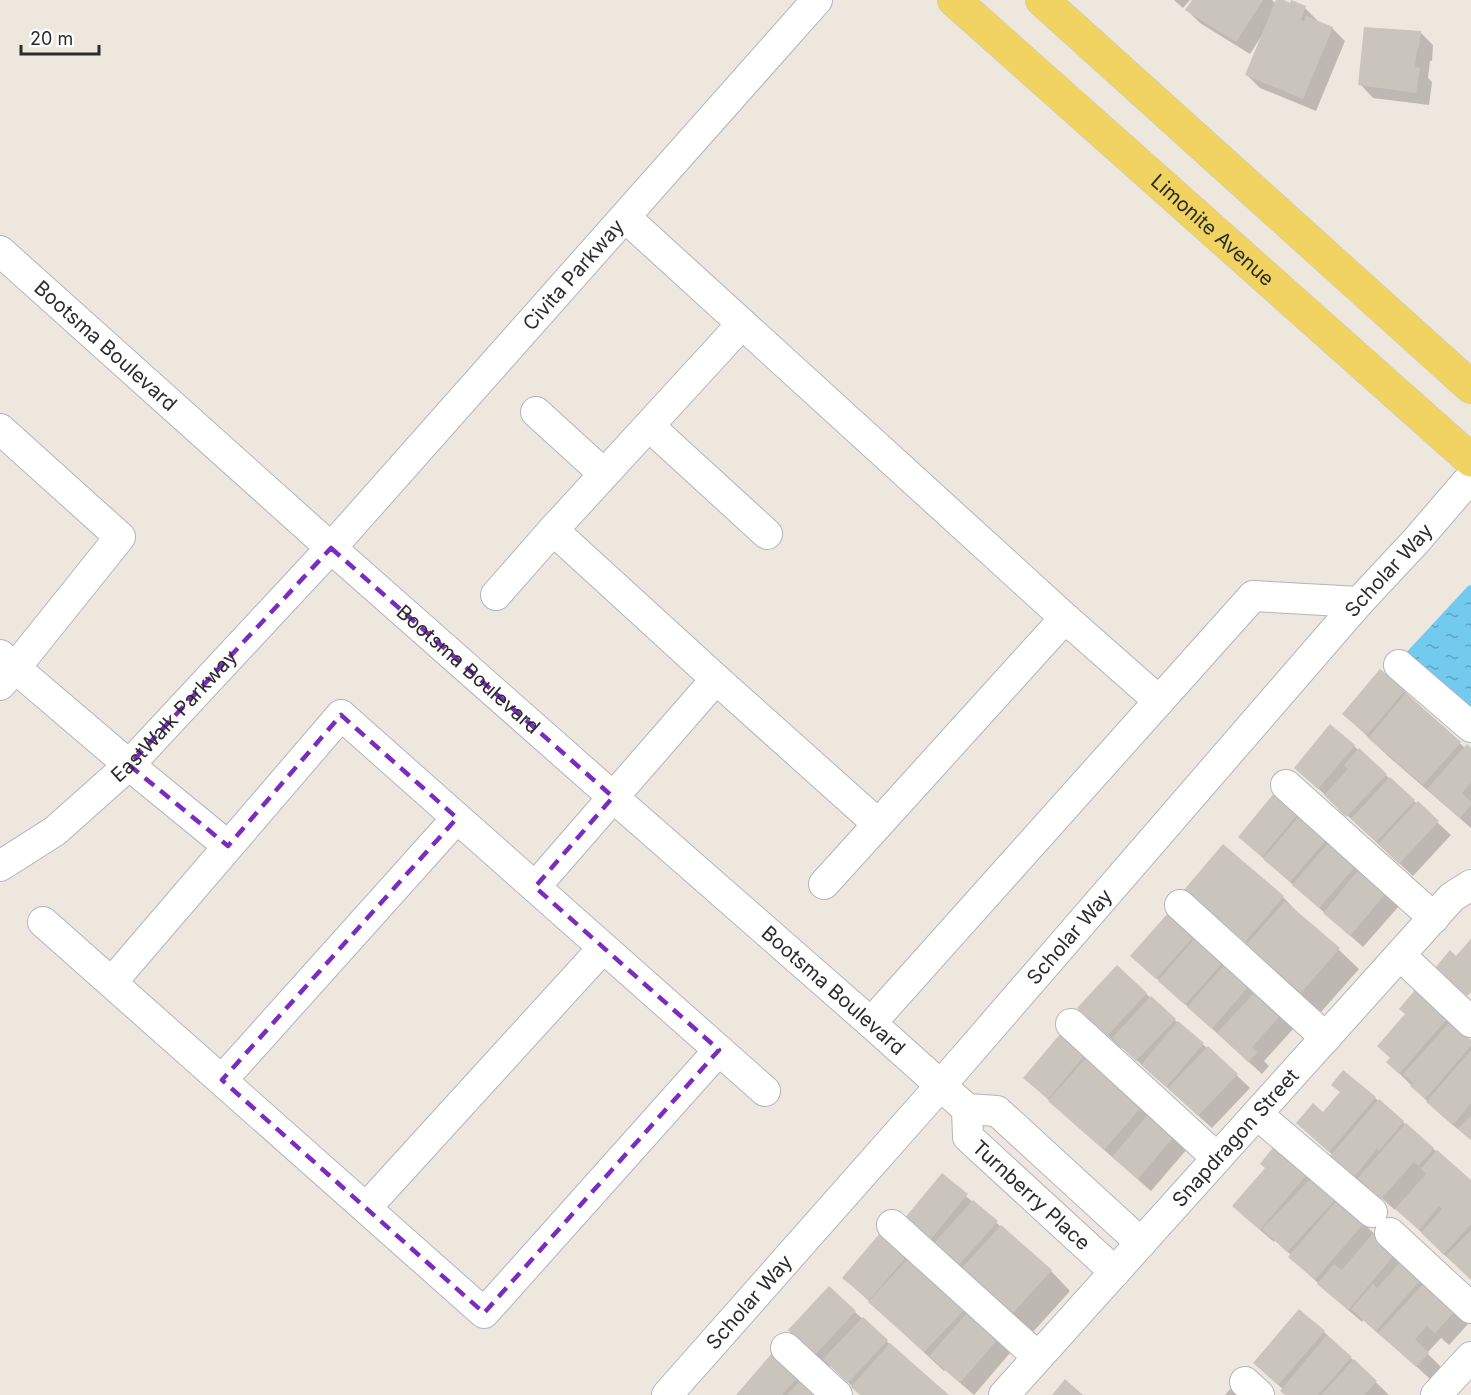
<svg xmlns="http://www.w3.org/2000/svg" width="1471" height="1395" font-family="Inter,sans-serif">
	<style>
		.water { fill: url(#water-ripples) }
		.shadow { fill: #0003 }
		.building { fill: #c9c5bd }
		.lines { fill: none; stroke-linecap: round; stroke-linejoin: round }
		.minor-casing { stroke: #b2b4bf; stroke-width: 32 }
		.major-casing { stroke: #c8c8c8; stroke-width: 34 }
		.minor { stroke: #fff; stroke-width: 30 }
		.major { stroke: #f0d360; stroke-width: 33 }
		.marked { fill: none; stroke: #7b2cbf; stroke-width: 4.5; stroke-dasharray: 12 8; stroke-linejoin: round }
		.labels { text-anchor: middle; stroke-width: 6; stroke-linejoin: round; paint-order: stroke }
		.street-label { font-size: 20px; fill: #2c2c2c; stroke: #fff }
	</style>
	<defs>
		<pattern id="water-ripples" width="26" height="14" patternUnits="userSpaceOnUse" patternTransform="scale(1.5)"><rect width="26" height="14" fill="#72caef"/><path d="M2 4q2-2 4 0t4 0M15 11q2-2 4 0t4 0" fill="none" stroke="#5ea4c2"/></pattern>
	</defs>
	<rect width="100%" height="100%" fill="#ede7de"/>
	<!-- water -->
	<path class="water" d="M 1471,585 L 1471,715 L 1404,655 L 1468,586 Z"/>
	<!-- shadow -->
	<path class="shadow" d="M 1174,0 L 1190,0 L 1183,8 Z
		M 1193,0 L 1272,0 L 1276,4 L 1278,0 L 1280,0 L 1305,8 L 1318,21 L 1317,22 L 1332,28 L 1345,41 L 1316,111 L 1260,88 L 1247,75 L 1262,35 L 1250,54 L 1200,23 L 1187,10 Z
		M 1420,32 L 1433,45 L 1432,61 L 1430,61 L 1428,78 L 1432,82 L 1429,105 L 1373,98 L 1360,84 Z
		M 1404,691 L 1465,748 L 1471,750 L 1471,828 L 1389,757 L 1344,714 Z
		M 1354,746 L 1451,835 L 1413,876 L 1296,768 Z
		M 1276,795 L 1399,906 L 1363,947 L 1253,849 Z
		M 1283,897 L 1302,917 L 1339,950 L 1359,969 L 1321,1012 L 1268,965 L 1252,948 L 1206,909 Z
		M 1169,914 L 1294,1028 L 1264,1061 L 1269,1066 L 1262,1074 L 1132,956 Z
		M 1117,967 L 1178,1023 L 1207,1048 L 1208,1048 L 1250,1088 L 1212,1128 L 1122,1047 L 1121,1048 L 1092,1021 Z
		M 1446,1020 L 1471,1042 L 1471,1140 L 1441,1115 L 1388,1062 Z
		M 1085,1055 L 1188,1148 L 1151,1191 L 1070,1120 L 1025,1078 Z
		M 1375,1098 L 1403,1122 L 1471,1182 L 1471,1278 L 1442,1253 L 1397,1208 L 1395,1210 L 1369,1187 L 1368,1188 L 1345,1169 L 1333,1155 L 1311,1136 L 1323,1114 Z
		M 1276,1147 L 1364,1224 L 1469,1323 L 1449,1345 L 1441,1338 L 1427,1353 L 1441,1367 L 1430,1379 L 1390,1342 L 1389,1343 L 1363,1320 L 1362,1322 L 1332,1296 L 1303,1269 L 1291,1255 L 1275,1240 L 1274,1242 L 1247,1219 L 1234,1206 L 1266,1168 Z
		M 942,1175 L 1051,1271 L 1070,1291 L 1033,1332 L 919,1231 Z
		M 906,1257 L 1010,1353 L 974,1395 L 945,1370 L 944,1371 L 844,1278 Z
		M 829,1288 L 892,1346 L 947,1395 L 861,1395 L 831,1365 L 829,1367 L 803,1343 Z
		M 1300,1311 L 1324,1332 L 1389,1395 L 1287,1395 L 1283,1389 L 1268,1376 Z
		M 773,1354 L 817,1395 L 738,1395 Z
		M 1230,1389 L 1237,1395 L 1225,1395 Z"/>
	<!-- building -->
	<path class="building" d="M 1192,0 L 1263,0 L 1236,42 L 1185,10 Z
		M 1276,0 L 1284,0 L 1290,3 L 1291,0 L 1306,6 L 1301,20 L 1304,21 L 1306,16 L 1333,27 L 1303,99 L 1245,75 Z
		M 1364,27 L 1421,31 L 1419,48 L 1417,49 L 1415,67 L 1420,68 L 1416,93 L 1358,85 Z
		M 1380,669 L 1405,690 L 1367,735 L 1342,714 Z
		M 1406,693 L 1461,742 L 1423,785 L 1368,738 Z
		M 1330,724 L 1355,745 L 1318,789 L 1294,768 Z
		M 1467,744 L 1471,748 L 1471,783 L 1462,793 L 1471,802 L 1471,805 L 1460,818 L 1427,789 Z
		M 1359,748 L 1387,774 L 1346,817 L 1324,795 L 1348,769 L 1344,765 Z
		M 1390,777 L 1415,800 L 1376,842 L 1351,819 Z
		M 1275,792 L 1299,812 L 1262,857 L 1238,837 Z
		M 1418,801 L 1439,821 L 1399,864 L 1378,844 Z
		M 1301,814 L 1328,838 L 1290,882 L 1263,859 Z
		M 1330,841 L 1357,865 L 1319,908 L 1292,885 Z
		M 1223,844 L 1284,896 L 1245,942 L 1184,890 Z
		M 1360,868 L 1387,892 L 1350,936 L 1323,913 Z
		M 1285,901 L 1340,948 L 1301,993 L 1246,945 Z
		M 1169,912 L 1195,935 L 1156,979 L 1130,956 Z
		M 1195,938 L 1223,962 L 1185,1005 L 1158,981 Z
		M 1471,939 L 1471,992 L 1467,996 L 1435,968 L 1450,950 L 1456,956 Z
		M 1225,964 L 1249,986 L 1212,1029 L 1187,1007 Z
		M 1117,965 L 1147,993 L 1107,1036 L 1077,1008 Z
		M 1415,990 L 1447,1019 L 1399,1074 L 1386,1062 L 1390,1058 L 1377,1046 L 1405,1014 L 1399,1009 Z
		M 1256,991 L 1282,1014 L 1252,1047 L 1258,1052 L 1248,1062 L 1217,1033 Z
		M 1151,996 L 1176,1019 L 1136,1061 L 1112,1038 Z
		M 1178,1021 L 1204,1043 L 1166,1087 L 1141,1065 Z
		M 1450,1022 L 1471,1040 L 1471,1046 L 1425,1099 L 1410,1086 L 1413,1083 L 1403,1074 Z
		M 1061,1033 L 1086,1054 L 1048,1099 L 1023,1078 Z
		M 1208,1046 L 1238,1074 L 1198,1116 L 1168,1088 Z
		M 1471,1050 L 1471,1103 L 1453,1125 L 1426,1102 Z
		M 1088,1056 L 1143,1105 L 1104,1150 L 1048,1101 Z
		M 1343,1070 L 1376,1097 L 1329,1152 L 1296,1123 L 1313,1103 L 1323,1112 L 1340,1092 L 1331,1085 Z
		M 1379,1099 L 1404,1121 L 1379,1151 L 1377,1149 L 1354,1177 L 1330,1156 Z
		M 1150,1112 L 1176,1134 L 1138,1179 L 1112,1157 Z
		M 1471,1115 L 1471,1140 L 1458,1129 Z
		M 1406,1123 L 1434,1148 L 1418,1166 L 1414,1162 L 1381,1199 L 1358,1178 Z
		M 1275,1145 L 1308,1173 L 1260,1230 L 1232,1206 L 1265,1168 L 1260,1164 Z
		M 1437,1150 L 1471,1180 L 1471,1224 L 1444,1254 L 1421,1233 L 1442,1209 L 1439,1206 L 1419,1230 L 1395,1209 L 1426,1174 L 1421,1169 Z
		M 942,1173 L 968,1194 L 930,1240 L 904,1219 Z
		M 1313,1176 L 1337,1198 L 1287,1252 L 1262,1229 Z
		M 1338,1199 L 1365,1222 L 1315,1280 L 1288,1257 Z
		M 973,1200 L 998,1221 L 958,1266 L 933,1244 Z
		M 1001,1225 L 1052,1270 L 1012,1314 L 962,1268 Z
		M 1471,1230 L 1471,1280 L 1446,1256 Z
		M 880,1233 L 907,1256 L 869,1300 L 842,1278 Z
		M 1373,1233 L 1396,1253 L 1348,1310 L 1317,1284 L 1334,1264 L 1342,1270 Z
		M 1404,1258 L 1424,1276 L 1376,1331 L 1351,1309 L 1373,1284 L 1377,1288 Z
		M 908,1259 L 965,1309 L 924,1352 L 868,1302 Z
		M 1427,1280 L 1457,1309 L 1435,1333 L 1427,1326 L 1415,1339 L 1429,1353 L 1416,1367 L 1378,1333 Z
		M 829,1286 L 856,1311 L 815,1355 L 788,1330 Z
		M 1299,1309 L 1325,1331 L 1278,1385 L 1253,1363 Z
		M 967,1313 L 998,1339 L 960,1383 L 929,1356 Z
		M 863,1317 L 888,1340 L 848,1383 L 823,1359 Z
		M 1327,1335 L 1352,1357 L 1318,1395 L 1285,1395 L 1280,1391 Z
		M 890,1343 L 917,1367 L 949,1395 L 860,1395 L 851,1387 Z
		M 773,1352 L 800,1375 L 782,1395 L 736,1395 Z
		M 1354,1359 L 1377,1381 L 1364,1395 L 1321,1395 Z
		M 802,1379 L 819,1395 L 787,1395 Z
		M 1065,1379 L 1083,1395 L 1052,1395 Z"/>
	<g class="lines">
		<defs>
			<g id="minor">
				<path d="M 625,217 L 1065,618"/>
				<path id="s1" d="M 0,251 L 331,548 L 613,797 L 871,1023 L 967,1109 L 997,1111 L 1141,1243"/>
				<path d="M 536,412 L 604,474"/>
				<path d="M 649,426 L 767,534"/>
				<path d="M 0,429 L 120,537 L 15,668 L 0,685"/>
				<path d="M 553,530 L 716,679 L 878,824"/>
				<path d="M 496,595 L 553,530 L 742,324"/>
				<path d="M 0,655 L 129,765 L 228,846"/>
				<path d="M 1399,665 L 1471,727"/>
				<path d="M 1286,785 L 1434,918"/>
				<path id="s2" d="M 0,866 L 55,831 L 129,765 L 331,548 L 817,0"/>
				<path d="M 824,884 L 1065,618 L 1159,701"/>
				<path d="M 535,887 L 716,679"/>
				<path d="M 1180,905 L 1326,1038"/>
				<path d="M 43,922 L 484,1313 L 719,1050"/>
				<path d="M 1400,955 L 1471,1022"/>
				<path d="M 112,982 L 341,715 L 765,1091"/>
				<path d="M 871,1023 L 1253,596 L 1359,602"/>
				<path d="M 1071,1024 L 1217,1158"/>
				<path d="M 222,1080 L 457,818"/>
				<path id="s3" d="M 967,1109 L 968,1137 L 1115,1272"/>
				<path d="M 1257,1114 L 1372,1212"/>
				<path d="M 366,1208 L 603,948"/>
				<path d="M 892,1225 L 1038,1357"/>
				<path d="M 1390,1233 L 1471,1308"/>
				<path d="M 786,1348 L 837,1395"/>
				<path d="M 1245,1382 L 1259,1395"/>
				<path id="s4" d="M 667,1395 L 941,1085 L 1359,602 L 1416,541 L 1471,477"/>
				<path id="s5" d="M 1004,1395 L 1452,897 L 1471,885"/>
				<path d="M 1436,1395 L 1471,1357"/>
			</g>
			<g id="major">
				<path id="s6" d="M 954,0 L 1471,460"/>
				<path d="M 1042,0 L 1471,387"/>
			</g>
		</defs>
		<!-- minor casing -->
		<use href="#minor" class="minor-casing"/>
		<!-- major casing -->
		<use href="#major" class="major-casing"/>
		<!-- minor -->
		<use href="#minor" class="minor"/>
		<!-- major -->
		<use href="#major" class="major"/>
	</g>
	<!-- marked area -->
	<path class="marked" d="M 331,548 L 613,797 L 535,887 L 719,1050 L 484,1313 L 222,1080 L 457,818 L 341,715 L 228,846 L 129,765 Z"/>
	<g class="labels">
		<!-- street labels -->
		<g class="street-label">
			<text dy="7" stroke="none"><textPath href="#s6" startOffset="346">Limonite Avenue</textPath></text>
			<text dy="7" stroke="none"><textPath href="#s2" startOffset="826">Civita Parkway</textPath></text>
			<text dy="7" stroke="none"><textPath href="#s1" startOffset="142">Bootsma Boulevard</textPath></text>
			<text dy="7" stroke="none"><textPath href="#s4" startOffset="1096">Scholar Way</textPath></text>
			<text dy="7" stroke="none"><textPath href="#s1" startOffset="628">Bootsma Boulevard</textPath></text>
			<text dy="7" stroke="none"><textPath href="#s2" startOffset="231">EastWalk Parkway</textPath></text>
			<text dy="7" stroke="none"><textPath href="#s4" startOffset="610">Scholar Way</textPath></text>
			<text dy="7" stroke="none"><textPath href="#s1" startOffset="1114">Bootsma Boulevard</textPath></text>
			<text dy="7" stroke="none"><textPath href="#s5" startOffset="346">Snapdragon Street</textPath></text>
			<text dy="7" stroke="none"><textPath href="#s3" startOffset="114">Turnberry Place</textPath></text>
			<text dy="7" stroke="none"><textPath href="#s4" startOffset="124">Scholar Way</textPath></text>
		</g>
	</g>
	<!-- scale -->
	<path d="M21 45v9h78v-9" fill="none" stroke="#2c2c2c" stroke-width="3"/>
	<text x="30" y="45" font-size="18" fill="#2c2c2c" stroke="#ffffff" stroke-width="4.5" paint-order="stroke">20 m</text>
</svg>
